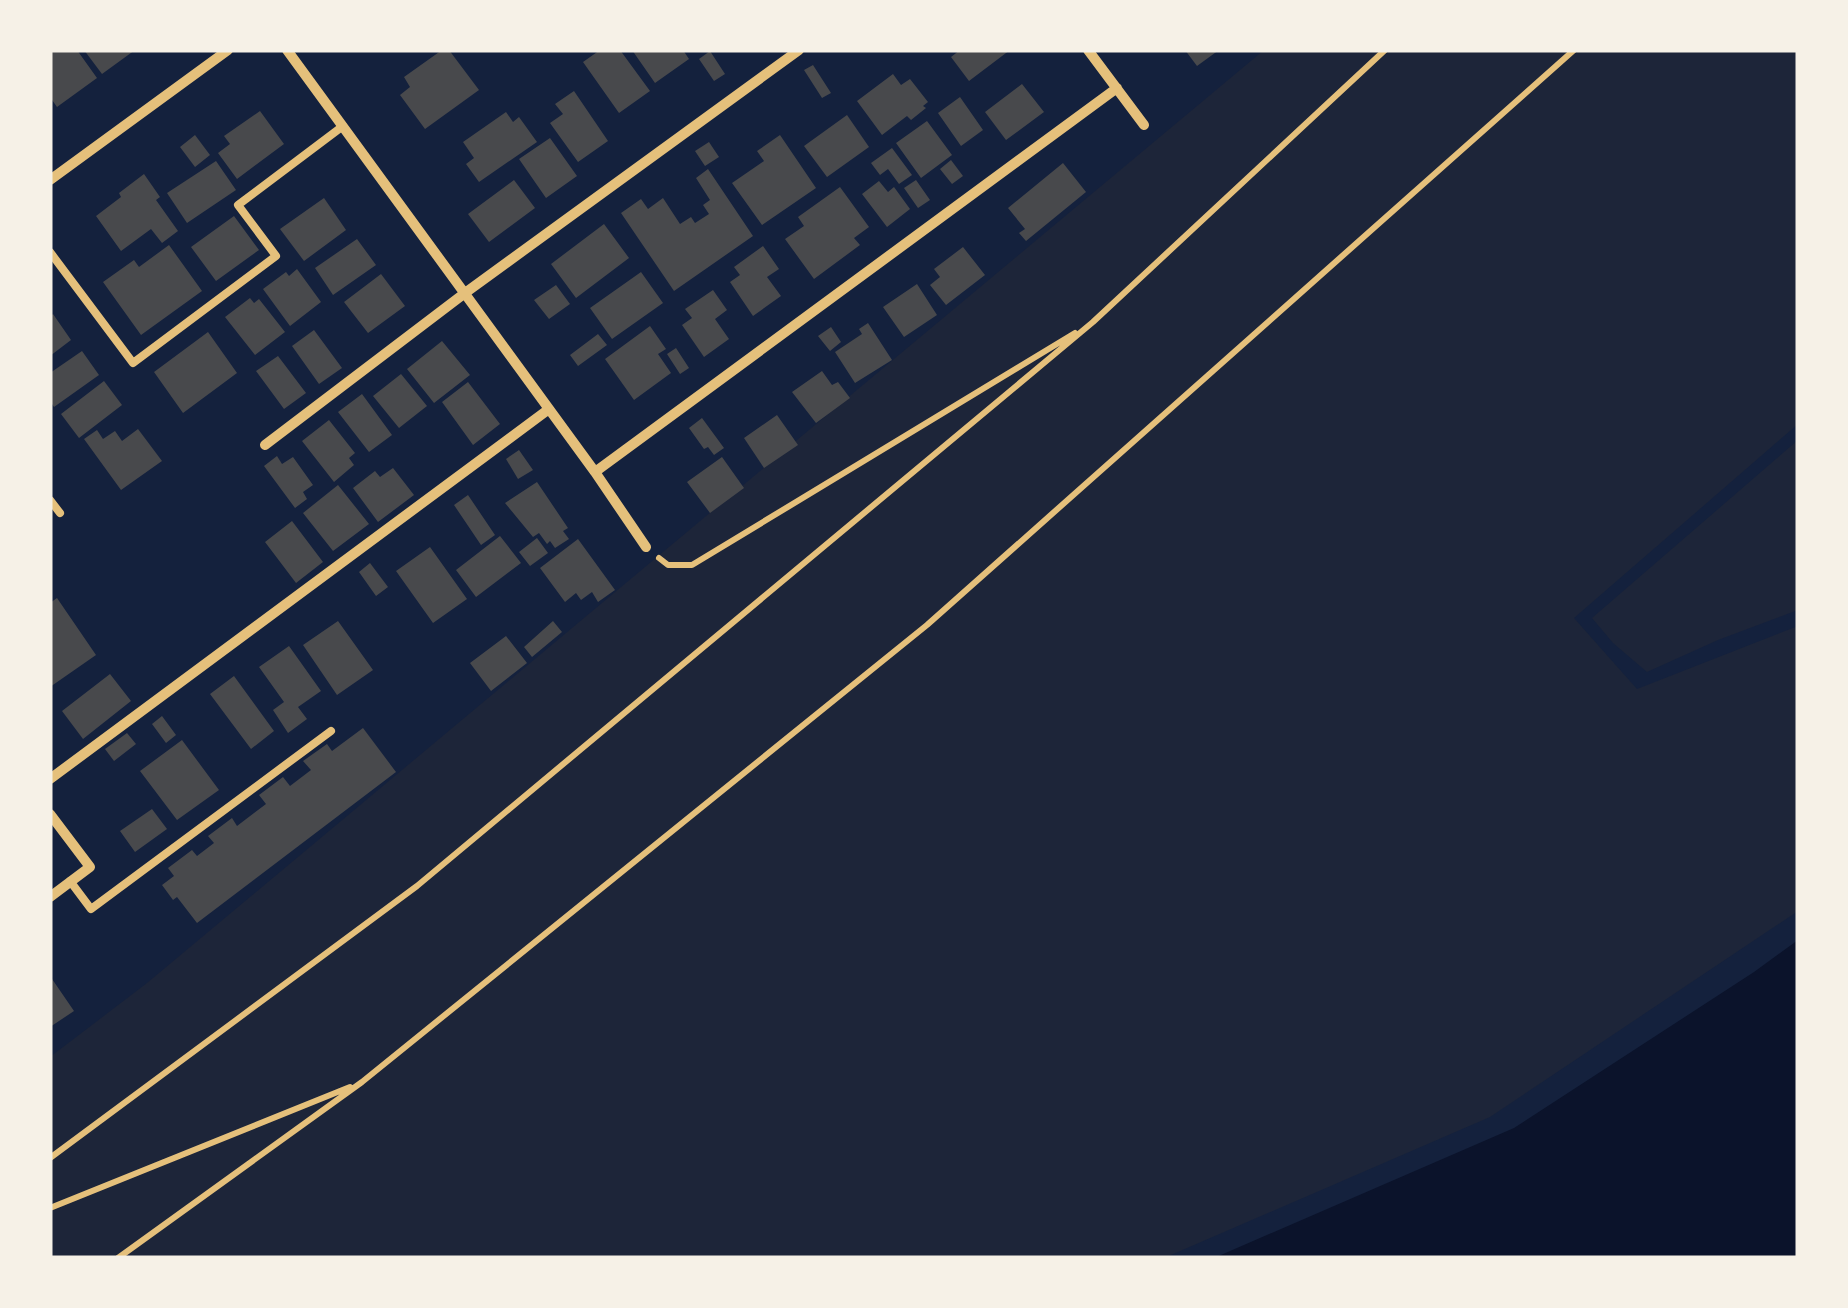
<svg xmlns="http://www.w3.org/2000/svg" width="1848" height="1308" font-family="'Noto Sans',sans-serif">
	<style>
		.green { fill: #1d2539 }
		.water { fill: #0b132b }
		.building { fill: #48494c }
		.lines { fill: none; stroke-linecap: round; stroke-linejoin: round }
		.path { stroke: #e5c07b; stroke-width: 6 }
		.service { stroke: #e5c07b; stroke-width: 8 }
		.minor { stroke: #e5c07b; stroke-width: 10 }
	</style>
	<rect width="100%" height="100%" fill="#14213d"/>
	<!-- green -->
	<path class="green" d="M 1264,50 L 1798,50 L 1798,424 L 1574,618 L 1637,689 L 1798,626 L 1798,911 L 1490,1117 L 1164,1258 L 50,1258 L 50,1057 L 147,983 Z
		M 1798,440 L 1798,610 L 1718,640 L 1647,672 L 1613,643 L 1592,618 Z"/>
	<!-- water -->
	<path class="water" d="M 1798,940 L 1798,1254 L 1791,1258 L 1214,1258 L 1514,1128 L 1754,972 Z"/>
	<!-- building -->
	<path class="building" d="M 50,50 L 77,50 L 97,78 L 57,107 L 50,97 Z
		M 84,50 L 135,50 L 102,74 Z
		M 442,50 L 449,50 L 479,90 L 425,129 L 400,95 L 410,87 L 404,77 Z
		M 600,50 L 620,50 L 650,91 L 619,113 L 583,62 Z
		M 632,50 L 683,50 L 689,59 L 655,83 Z
		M 960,50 L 1010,50 L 969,81 L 951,57 Z
		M 1185,50 L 1219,50 L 1197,66 Z
		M 710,51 L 725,74 L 714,81 L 699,59 Z
		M 813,65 L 831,93 L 822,98 L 804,70 Z
		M 893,74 L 901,85 L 910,79 L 928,102 L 923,106 L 926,108 L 911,120 L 907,116 L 882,135 L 857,101 Z
		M 1022,84 L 1044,112 L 1006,140 L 985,112 Z
		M 574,91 L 608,141 L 578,162 L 550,123 L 563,114 L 555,104 Z
		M 960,97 L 983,130 L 961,146 L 938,113 Z
		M 260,111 L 284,144 L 237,179 L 218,153 L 230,144 L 224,136 Z
		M 506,112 L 513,122 L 519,117 L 537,142 L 479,182 L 466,164 L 474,158 L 463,142 Z
		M 847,115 L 869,147 L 827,177 L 804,146 Z
		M 927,121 L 952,155 L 921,178 L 896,143 Z
		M 195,135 L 210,155 L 195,167 L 180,147 Z
		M 780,135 L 816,188 L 762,225 L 732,183 L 764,161 L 757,151 Z
		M 550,138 L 577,176 L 546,198 L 519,159 Z
		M 709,142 L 719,157 L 705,166 L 695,151 Z
		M 892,148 L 912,175 L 899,184 L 888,169 L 880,175 L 871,163 Z
		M 951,160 L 963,176 L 952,184 L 940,169 Z
		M 216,161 L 236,190 L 187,223 L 167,193 Z
		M 1063,163 L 1086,192 L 1026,241 L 1019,233 L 1025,229 L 1008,208 Z
		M 708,169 L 753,236 L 674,291 L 621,213 L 641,199 L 648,209 L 663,198 L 680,224 L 691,217 L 695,223 L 709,214 L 703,205 L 710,200 L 696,178 Z
		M 144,174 L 160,197 L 156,200 L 178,231 L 162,243 L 151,229 L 121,251 L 96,216 L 121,197 L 119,193 Z
		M 514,180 L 535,208 L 489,242 L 468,214 Z
		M 916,180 L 930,200 L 918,208 L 904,188 Z
		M 879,181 L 888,192 L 894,187 L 910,209 L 887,227 L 862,194 Z
		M 840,187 L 869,227 L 854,238 L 860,245 L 814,279 L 785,239 L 804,226 L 798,217 Z
		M 324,198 L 346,230 L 304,261 L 280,229 Z
		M 234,216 L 259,250 L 216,281 L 191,247 Z
		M 604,224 L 629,258 L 576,298 L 551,264 Z
		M 357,239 L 376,265 L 333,295 L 315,268 Z
		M 169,245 L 202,291 L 141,335 L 103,282 L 134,260 L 139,267 Z
		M 763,246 L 779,269 L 767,277 L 781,296 L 753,316 L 730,282 L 740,275 L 734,267 Z
		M 963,247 L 985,275 L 946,305 L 930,285 L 940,277 L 934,269 Z
		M 297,269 L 321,302 L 290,326 L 263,289 L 286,272 L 289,276 Z
		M 641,272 L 663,303 L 612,339 L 590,308 Z
		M 381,274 L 405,306 L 368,333 L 344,302 Z
		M 917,284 L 937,315 L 904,337 L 883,307 Z
		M 556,285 L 570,304 L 549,319 L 534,300 Z
		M 713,290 L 727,310 L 715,319 L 729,339 L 704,357 L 682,325 L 692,318 L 685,309 Z
		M 250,298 L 254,303 L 259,299 L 285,332 L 255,355 L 225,317 Z
		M 53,314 L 71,340 L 50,356 L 50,317 Z
		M 868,323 L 892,360 L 855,383 L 835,352 L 862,334 L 859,329 Z
		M 650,326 L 666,349 L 658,354 L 671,373 L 634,400 L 605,359 Z
		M 831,327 L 841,342 L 830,351 L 818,336 Z
		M 314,330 L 342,368 L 319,384 L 292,346 Z
		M 208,332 L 237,373 L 183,413 L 154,372 Z
		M 598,334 L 607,345 L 578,366 L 570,355 Z
		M 442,341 L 470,375 L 434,403 L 407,369 Z
		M 676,348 L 689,368 L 680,374 L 667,354 Z
		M 82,351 L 99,375 L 54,407 L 50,401 L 50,373 Z
		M 278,356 L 306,393 L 284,409 L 256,371 Z
		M 822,371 L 832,385 L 838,382 L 850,398 L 816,423 L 792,392 Z
		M 401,374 L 427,406 L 399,428 L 373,396 Z
		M 104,381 L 122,405 L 79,438 L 61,414 Z
		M 468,382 L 500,424 L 473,445 L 442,402 Z
		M 362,394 L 392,435 L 369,452 L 338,412 Z
		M 777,415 L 798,445 L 764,468 L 744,438 Z
		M 702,418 L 724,448 L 714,455 L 708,447 L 704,449 L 689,428 Z
		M 329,420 L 355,453 L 349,458 L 354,465 L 334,482 L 302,441 Z
		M 138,429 L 162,461 L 121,490 L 84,439 L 97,430 L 103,439 L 115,431 L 122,441 Z
		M 519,450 L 533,470 L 518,479 L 506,459 Z
		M 277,456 L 282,464 L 293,457 L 313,485 L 303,492 L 307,499 L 295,508 L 264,466 Z
		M 722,457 L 744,488 L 710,513 L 687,482 Z
		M 393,468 L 414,495 L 378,522 L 353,488 L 375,471 L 380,477 Z
		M 537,482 L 568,528 L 563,531 L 569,539 L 555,548 L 550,541 L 547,544 L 539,533 L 533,537 L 505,503 Z
		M 338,485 L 369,524 L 333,551 L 303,513 Z
		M 468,495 L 495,535 L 481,545 L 454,505 Z
		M 292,521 L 323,562 L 296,583 L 265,542 Z
		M 500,536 L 521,563 L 476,597 L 456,570 Z
		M 537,538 L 548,553 L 530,566 L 519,552 Z
		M 578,539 L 615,590 L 598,602 L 592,592 L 581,600 L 576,593 L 565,602 L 540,568 Z
		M 430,547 L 467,599 L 433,623 L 396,571 Z
		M 370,563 L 388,587 L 376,596 L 359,572 Z
		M 57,598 L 96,655 L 50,687 L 50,603 Z
		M 338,621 L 373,670 L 337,695 L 303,645 Z
		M 553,621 L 562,632 L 532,657 L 524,647 Z
		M 506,636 L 527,663 L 491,691 L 470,663 Z
		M 289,646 L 321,691 L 298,707 L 307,719 L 288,733 L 273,710 L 284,702 L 259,667 Z
		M 110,674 L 131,701 L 83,739 L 62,711 Z
		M 234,676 L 274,731 L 251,749 L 210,694 Z
		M 162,716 L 176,735 L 166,743 L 152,724 Z
		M 363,728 L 396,772 L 197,923 L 177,897 L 173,900 L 162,885 L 174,876 L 168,868 L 192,850 L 197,856 L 214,843 L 208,836 L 232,818 L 237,826 L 266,804 L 259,795 L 283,777 L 290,786 L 311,770 L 303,761 L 327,744 L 332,751 Z
		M 127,733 L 136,744 L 114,761 L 105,749 Z
		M 182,740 L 219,790 L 177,820 L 140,771 Z
		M 152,809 L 167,829 L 135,852 L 120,831 Z
		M 50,976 L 74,1011 L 50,1027 Z"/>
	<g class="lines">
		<!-- path -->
		<path class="path" d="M 659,558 L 668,565 L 692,565 L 1075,333
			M 50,1158 L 417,886 L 1093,322 L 1385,50
			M 50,1208 L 350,1087
			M 118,1258 L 362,1082 L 927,625 L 1574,50"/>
		<!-- service -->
		<path class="service" d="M 50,252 L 133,363 L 276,256 L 238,205 L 343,126
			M 50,500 L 60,513
			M 70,881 L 91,909 L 331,731"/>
		<!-- minor -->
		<path class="minor" d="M 287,50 L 595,472 L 646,547
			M 1088,50 L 1144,125
			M 50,180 L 228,50
			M 265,445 L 465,293 L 799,50
			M 595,472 L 1117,88
			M 50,779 L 549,409
			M 50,814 L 90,867 L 50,897"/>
	</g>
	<!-- border -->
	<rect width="1848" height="1308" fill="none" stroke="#f6f1e7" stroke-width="105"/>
</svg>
